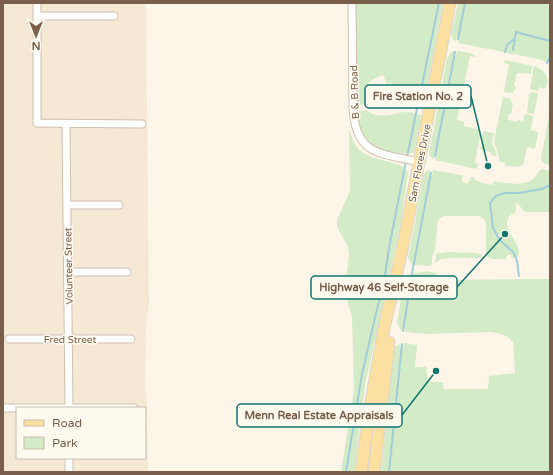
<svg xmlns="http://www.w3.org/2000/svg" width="553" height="475" font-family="'Varela Round',sans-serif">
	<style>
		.residential { fill: #f5e9d6; fill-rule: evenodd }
		.green { fill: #d3ebc6 }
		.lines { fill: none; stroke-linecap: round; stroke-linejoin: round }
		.stream { stroke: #a2cdd9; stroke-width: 2 }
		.street-casing { stroke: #cfbfad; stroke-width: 9 }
		.primary-casing { stroke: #dcd5d0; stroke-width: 13 }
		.street { stroke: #fff; stroke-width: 7 }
		.primary { stroke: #fbe0a1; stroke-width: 11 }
		.labels { text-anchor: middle; stroke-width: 3; stroke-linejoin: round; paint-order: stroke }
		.street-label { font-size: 10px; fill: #785e4b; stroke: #fffaef }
		.leader { fill: none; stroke: #0f766e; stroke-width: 1.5 }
		.callout-dot { fill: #0f766e; stroke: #fffaef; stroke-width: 1.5 }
		.callout { fill: #fffaef; stroke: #0f766e; stroke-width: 1.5 }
		.callout-label { font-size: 11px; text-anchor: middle; font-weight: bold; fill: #785e4b }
	</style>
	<rect width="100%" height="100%" fill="#fdf6e8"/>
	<!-- residential -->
	<path class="residential" d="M 3,3 L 146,3 L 149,307 L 146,322 L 145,385 L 147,403 L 148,472 L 3,472 ZM 17,408 L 145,408 L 145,458 L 17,458 Z"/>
	<!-- green -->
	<path class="green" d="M 355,3 L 443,3 L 424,103 L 417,105 L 399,104 L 391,83 L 387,84 L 383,75 C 363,83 367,85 364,104 L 360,105 L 356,104 Z
		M 458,3 L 538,3 L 550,5 L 550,55 L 546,62 L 539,59 L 506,53 L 506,49 L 504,52 L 458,43 L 459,36 L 457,36 L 456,42 C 453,40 451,37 451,33 Z
		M 455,51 L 454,56 L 456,56 L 457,51 C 463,52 473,52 476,57 L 470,56 L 464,85 L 469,87 L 467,89 L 463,89 L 457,120 L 464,121 L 464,126 L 481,130 L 475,163 L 479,164 L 476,169 L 435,160 L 436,153 L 435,153 L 433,160 L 429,154 L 447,58 L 451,52 Z
		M 506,60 L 532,66 L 531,74 L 517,73 L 514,86 L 516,87 L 515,91 L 513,90 L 513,93 L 504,92 L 509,64 L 503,63 Z
		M 534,66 C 545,69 552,79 545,89 L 539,87 L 538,91 L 530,89 Z
		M 531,92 L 538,93 L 534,114 L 527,113 L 529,93 L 531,94 Z
		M 503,97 L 511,99 L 511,102 L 513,103 L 511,114 L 509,113 L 508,120 L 518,122 L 518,120 L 523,121 L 525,114 L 533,116 L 531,130 L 538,132 L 535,149 L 527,147 C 523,168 526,167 505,166 L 505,163 L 499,161 L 499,157 L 494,141 Z
		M 366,110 C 369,112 373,115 377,115 C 396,118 401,106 422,116 L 414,152 C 406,155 399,153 392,152 C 367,147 360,138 357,113 L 359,111 Z
		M 550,111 L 550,165 C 545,164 542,163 541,158 Z
		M 349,128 C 351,135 353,143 358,148 C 370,163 402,159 408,173 L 401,222 L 366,381 L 360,421 L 355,472 L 341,472 L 354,389 L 352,318 L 346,296 L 345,290 L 349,255 L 348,247 L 337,227 L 337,220 L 350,191 Z
		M 483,131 L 494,133 L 492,142 L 497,156 L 491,155 L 491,152 L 479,149 L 480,147 L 482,147 L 482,144 L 481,143 Z
		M 542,169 L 550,171 L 550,212 L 525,212 L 518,204 L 516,203 L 516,211 C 514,214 510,215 509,217 C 500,229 524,244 518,257 L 514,258 L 511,258 L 511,255 L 508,254 L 506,259 L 492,259 L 486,256 L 486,224 L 485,220 L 480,216 L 445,216 L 441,217 L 438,221 L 435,250 L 432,256 L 432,264 L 430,266 L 412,265 L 408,258 L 423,178 C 424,173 426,170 431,170 L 430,176 L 432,176 L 433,170 L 461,175 L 463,176 L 462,182 L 468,184 L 471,177 L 475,178 L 474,180 L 479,181 L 479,182 L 492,185 L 494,181 C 505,183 523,187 533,179 C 537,176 537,172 542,169 Z
		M 448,252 L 477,253 L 482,255 L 483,258 L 449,258 L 441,259 L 435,263 L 436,256 L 438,253 Z
		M 426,271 L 436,273 L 437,280 L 550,279 L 550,472 L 413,472 L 408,471 L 408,472 L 381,472 L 394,350 L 396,346 L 400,344 L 401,347 L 402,348 L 404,343 L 417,345 L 415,367 L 426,367 L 428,382 L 443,382 L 444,389 L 488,389 L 489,376 L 515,373 L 513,342 L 507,336 L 492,332 L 425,334 L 405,332 L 405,328 L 403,328 L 401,331 L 397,323 L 404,280 L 408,275 Z"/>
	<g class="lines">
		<!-- stream -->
		<path class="stream" d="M 458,39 L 465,3
			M 513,50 L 516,32 L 550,41
			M 505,52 L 507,45 L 514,39
			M 547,63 L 550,57
			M 435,156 L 455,52
			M 407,157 L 439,3
			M 519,276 L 517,261 L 514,253 L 499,239 L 493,228 L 490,203 L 496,196 L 505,193 L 519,193 L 542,189 L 550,185
			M 403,331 L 413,268 L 431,173
			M 346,472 L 362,374 L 385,275 L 389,248 L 406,161
			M 389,472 L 402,344"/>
		<defs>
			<path id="street" d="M 37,3 L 37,123 L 142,124
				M 352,3 L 353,109 C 356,156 381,153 419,162
				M 37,16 L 114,16
				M 66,124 L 69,408
				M 67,205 L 119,205
				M 68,272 L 127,272
				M 9,339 L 131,339
				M 3,408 L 134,408
				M 69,458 L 69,472"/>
			<path id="primary" d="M 361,472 L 369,413 L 384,328 L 402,250 L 450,3
				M 374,472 L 389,342"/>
		</defs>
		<!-- street casing -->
		<use href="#street" class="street-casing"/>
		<!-- primary casing -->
		<use href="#primary" class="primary-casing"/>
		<!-- street -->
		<use href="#street" class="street"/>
		<!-- primary -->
		<use href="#primary" class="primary"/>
	</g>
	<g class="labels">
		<!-- street labels -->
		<g class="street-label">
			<text transform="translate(354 92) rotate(-92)" y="4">B &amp; B Road</text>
			<text transform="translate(419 163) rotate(-79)" y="4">Sam Flores Drive</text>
			<text transform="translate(68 266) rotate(-91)" y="4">Volunteer Street</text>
			<text x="70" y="343">Fred Street</text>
		</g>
	</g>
	<!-- callouts -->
	<path class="leader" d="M488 166L471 96M505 234L457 287M436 371L402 415"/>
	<g class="callout-dot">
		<circle cx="488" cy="166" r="4"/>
		<circle cx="505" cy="234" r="4"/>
		<circle cx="436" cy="371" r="4"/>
	</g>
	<g class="callout">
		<rect x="365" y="85" width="106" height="23" rx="4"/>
		<rect x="311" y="276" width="146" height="23" rx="4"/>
		<rect x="237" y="404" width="165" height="23" rx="4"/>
	</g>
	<g class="callout-label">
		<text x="418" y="100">Fire Station No. 2</text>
		<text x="384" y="291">Highway 46 Self-Storage</text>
		<text x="319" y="419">Menn Real Estate Appraisals</text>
	</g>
	<!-- border -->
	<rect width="553" height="475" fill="none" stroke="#785e4b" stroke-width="8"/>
	<!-- legend -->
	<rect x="16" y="407" width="130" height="52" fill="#fffaef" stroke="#c9bcad"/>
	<rect x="24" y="420" width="20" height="6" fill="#fbe0a1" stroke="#c9bcad"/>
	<text x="52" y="427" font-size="12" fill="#785e4b">Road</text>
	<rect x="24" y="437" width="20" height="12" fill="#d3ebc6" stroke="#c9bcad"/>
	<text x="52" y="447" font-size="12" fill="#785e4b">Park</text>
	<!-- north arrow -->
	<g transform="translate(36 36) rotate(180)" stroke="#fffaef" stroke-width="3" paint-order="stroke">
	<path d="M0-3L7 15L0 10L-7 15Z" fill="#785e4b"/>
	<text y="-6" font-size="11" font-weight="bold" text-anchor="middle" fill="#785e4b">N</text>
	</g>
</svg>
